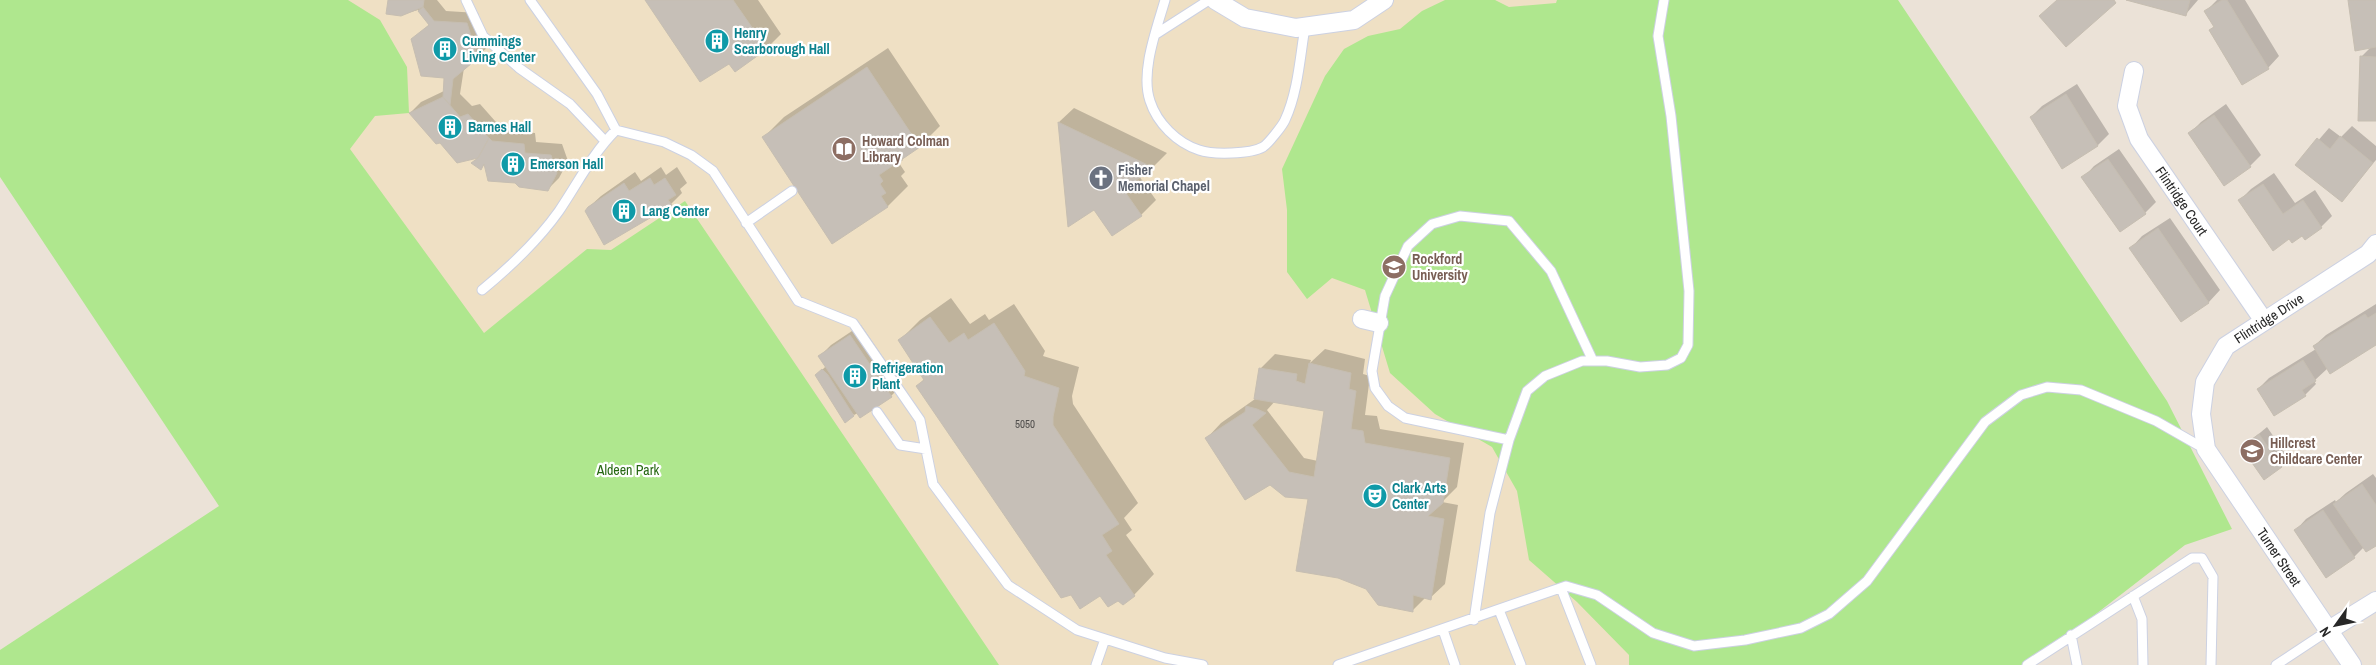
<svg xmlns="http://www.w3.org/2000/svg" width="2376" height="665" font-family="'Archivo Narrow',sans-serif">
	<style>
		.education { fill: #efe0c4 }
		.green { fill: #afe78e }
		.shadow { fill: #0003; fill-rule: evenodd }
		.building { fill: #c6bfb7; stroke: #c6beb1 }
		.lines { fill: none; stroke-linecap: round; stroke-linejoin: round }
		.service-casing { stroke: #ccd1e2; stroke-width: 11 }
		.minor-casing { stroke: #ccd1e2; stroke-width: 20 }
		.service { stroke: #fff; stroke-width: 9 }
		.minor { stroke: #fff; stroke-width: 18 }
		.labels { text-anchor: middle; stroke-width: 4.5; stroke-linejoin: round; paint-order: stroke }
		.number-label { font-size: 11px; fill: #4f4d4b }
		.culture-label { font-size: 14px; font-weight: bold; fill: #0d838f; stroke: #fff; text-anchor: start }
		.education-label { font-size: 14px; font-weight: bold; fill: #785e54; stroke: #fff; text-anchor: start }
		.worship-label { font-size: 14px; font-weight: bold; fill: #5b616d; stroke: #fff; text-anchor: start }
		.street-label { font-size: 14px; fill: #272727; stroke: #fff }
		.park-label { font-size: 14px; fill: #276813; stroke: #fff }
	</style>
	<rect width="100%" height="100%" fill="#ebe2d7"/>
	<!-- education -->
	<path class="education" d="M 0,0 L 1882,0 L 1963,665 L 986,665 L 219,506 Z"/>
	<!-- green -->
	<path class="green" d="M 0,0 L 348,0 L 380,20 L 407,67 L 409,113 L 375,116 L 350,149 L 484,333 L 587,249 L 611,250 L 685,201 L 999,665 L 0,665 L 0,650 L 219,506 L 0,177 Z
		M 1445,0 L 1495,0 L 1509,7 L 1556,3 L 1557,0 L 1898,0 L 2167,401 L 2232,529 L 2185,545 L 2030,665 L 1629,665 L 1629,655 L 1577,602 L 1529,560 L 1517,491 L 1492,447 L 1435,414 L 1390,373 L 1365,290 L 1332,278 L 1307,299 L 1287,272 L 1287,210 L 1282,169 L 1325,76 L 1344,49 L 1368,36 L 1400,29 L 1422,11 Z"/>
	<!-- shadow -->
	<path class="shadow" d="M 389,0 L 437,0 L 446,11 L 478,13 L 489,46 L 464,68 L 460,94 L 472,106 L 480,104 L 503,130 L 535,133 L 536,142 L 562,144 L 568,161 L 559,178 L 548,189 L 515,182 L 485,164 L 481,168 L 473,163 L 479,157 L 440,141 L 410,113 L 421,102 L 444,91 L 445,77 L 413,40 L 430,24 L 418,10 L 401,15 Z
		M 647,0 L 758,0 L 781,34 L 766,49 L 730,62 Z
		M 2128,0 L 2198,0 L 2186,14 Z
		M 2217,0 L 2245,0 L 2279,56 L 2268,68 L 2210,30 L 2215,26 L 2206,11 Z
		M 2349,0 L 2376,0 L 2376,120 L 2361,57 L 2371,47 Z
		M 888,48 L 940,126 L 920,146 L 901,158 L 903,160 L 899,163 L 905,172 L 901,176 L 908,186 L 888,206 L 833,242 L 764,137 L 784,117 Z
		M 2077,84 L 2109,134 L 2098,145 L 2062,167 L 2031,117 L 2042,106 Z
		M 2226,104 L 2261,155 L 2250,166 L 2225,184 L 2189,134 L 2201,122 Z
		M 1074,108 L 1167,153 L 1153,167 L 1139,176 L 1156,200 L 1141,215 L 1095,208 L 1069,225 L 1059,122 Z
		M 2352,126 L 2376,146 L 2376,160 L 2341,200 L 2297,165 L 2329,128 L 2341,137 Z
		M 2119,149 L 2156,202 L 2145,213 L 2083,178 L 2094,166 Z
		M 661,167 L 666,175 L 677,167 L 687,183 L 680,189 L 682,193 L 671,204 L 589,207 L 601,196 L 635,172 L 641,181 Z
		M 2274,173 L 2295,203 L 2315,190 L 2332,216 L 2321,227 L 2302,235 L 2240,200 L 2251,189 Z
		M 2170,218 L 2220,290 L 2209,302 L 2181,321 L 2131,248 L 2142,236 Z
		M 951,298 L 970,324 L 985,314 L 989,320 L 1014,304 L 1045,351 L 1043,356 L 1079,367 L 1072,396 L 1073,404 L 1138,503 L 1124,518 L 1132,530 L 1126,535 L 1154,574 L 1134,595 L 1118,599 L 1100,594 L 918,386 L 925,378 L 900,340 L 920,320 Z
		M 2376,304 L 2376,343 L 2328,368 L 2314,381 L 2316,384 L 2305,395 L 2258,389 L 2269,378 L 2316,349 L 2314,346 L 2326,335 Z
		M 861,325 L 902,385 L 891,396 L 854,415 L 817,375 L 826,366 L 820,356 L 831,345 Z
		M 1325,349 L 1365,359 L 1363,374 L 1370,376 L 1365,415 L 1377,416 L 1380,429 L 1464,443 L 1457,487 L 1442,502 L 1458,505 L 1445,584 L 1430,598 L 1426,597 L 1412,611 L 1309,498 L 1207,438 L 1221,423 L 1255,399 L 1260,369 L 1275,354 L 1311,360 L 1310,363 ZM 1275,401 L 1326,410 L 1318,461 L 1304,458 L 1267,410 Z
		M 2267,427 L 2289,459 L 2281,466 L 2243,447 Z
		M 2373,474 L 2376,478 L 2376,544 L 2364,547 L 2354,557 L 2326,576 L 2295,531 L 2306,519 L 2335,500 L 2336,502 L 2346,493 Z"/>
	<!-- building -->
	<path class="building" d="M 388,0 L 424,0 L 423,7 L 401,16 L 386,14 Z
		M 645,0 L 733,0 L 767,49 L 735,72 L 729,64 L 700,82 Z
		M 2057,0 L 2114,0 L 2116,3 L 2066,47 L 2039,16 Z
		M 2126,0 L 2190,0 L 2186,16 Z
		M 2222,0 L 2227,0 L 2269,69 L 2242,85 L 2209,30 L 2214,27 L 2204,11 Z
		M 2348,0 L 2376,0 L 2376,47 L 2355,51 Z
		M 423,7 L 434,21 L 467,23 L 478,58 L 453,79 L 450,105 L 443,97 L 444,78 L 421,76 L 411,39 L 429,25 L 418,11 Z
		M 2360,56 L 2376,57 L 2376,121 L 2358,121 Z
		M 867,67 L 920,147 L 879,175 L 883,181 L 880,184 L 886,193 L 881,196 L 888,207 L 832,244 L 762,137 Z
		M 2066,94 L 2098,146 L 2062,169 L 2030,117 Z
		M 443,97 L 460,117 L 468,114 L 489,138 L 478,158 L 457,163 L 440,143 L 436,144 L 409,113 Z
		M 2214,115 L 2251,167 L 2224,186 L 2188,133 Z
		M 1058,122 L 1154,168 L 1123,189 L 1142,216 L 1112,236 L 1094,210 L 1068,227 Z
		M 2340,136 L 2373,163 L 2342,202 L 2295,165 L 2317,138 L 2330,149 Z
		M 489,138 L 492,141 L 524,144 L 525,153 L 551,155 L 557,173 L 548,191 L 519,187 L 515,183 L 488,181 L 484,164 L 481,170 L 471,163 L 478,158 Z
		M 2108,159 L 2146,214 L 2120,232 L 2081,177 Z
		M 650,178 L 654,185 L 665,178 L 676,195 L 668,200 L 672,205 L 604,245 L 585,211 L 588,207 L 624,183 L 629,191 Z
		M 2263,184 L 2283,214 L 2303,200 L 2322,228 L 2305,240 L 2302,236 L 2292,243 L 2289,239 L 2273,251 L 2238,200 Z
		M 2158,228 L 2209,303 L 2181,322 L 2129,248 Z
		M 2376,313 L 2376,345 L 2330,374 L 2313,346 L 2365,314 L 2368,318 Z
		M 930,317 L 949,343 L 964,333 L 968,340 L 994,323 L 1025,371 L 1024,376 L 1059,388 L 1053,417 L 1053,425 L 1119,524 L 1102,535 L 1112,551 L 1106,555 L 1135,596 L 1123,605 L 1118,601 L 1108,607 L 1100,596 L 1080,609 L 1071,595 L 1061,598 L 916,386 L 924,380 L 898,340 Z
		M 850,335 L 892,397 L 860,418 L 818,356 Z
		M 2303,360 L 2316,381 L 2302,390 L 2306,396 L 2274,416 L 2257,389 Z
		M 1309,363 L 1351,373 L 1349,389 L 1356,391 L 1351,429 L 1363,431 L 1365,443 L 1450,458 L 1443,503 L 1428,516 L 1444,519 L 1431,600 L 1413,595 L 1413,612 L 1378,605 L 1366,589 L 1338,578 L 1296,571 L 1308,499 L 1285,497 L 1270,485 L 1245,500 L 1205,438 L 1245,412 L 1246,406 L 1257,409 L 1266,413 L 1252,425 L 1289,472 L 1314,477 L 1324,411 L 1254,399 L 1259,368 L 1297,374 L 1296,381 L 1305,384 Z
		M 822,369 L 828,375 L 854,416 L 845,423 L 815,375 Z
		M 2259,434 L 2282,467 L 2264,480 L 2241,447 Z
		M 2362,484 L 2376,505 L 2376,546 L 2366,552 L 2333,504 Z
		M 2323,510 L 2355,558 L 2326,578 L 2294,530 Z"/>
	<g class="lines">
		<defs>
			<path id="service" d="M 466,0 L 483,36 L 519,68 L 570,104 L 605,141
				M 530,0 L 597,94 L 616,130 L 664,142 L 691,155 L 713,171 L 798,301 L 853,323 L 920,420 L 933,484 L 1008,585 L 1077,630 L 1165,658 L 1203,665
				M 1165,0 C 1157,28 1140,72 1150,101 C 1157,123 1177,143 1199,150 C 1213,155 1251,154 1263,147 C 1268,144 1283,125 1285,120 C 1298,92 1300,57 1305,27
				M 1156,34 L 1209,0
				M 746,223 L 792,191
				M 482,290 C 510,267 537,242 559,211 C 578,183 592,154 616,130
				M 877,412 L 900,445 L 926,449
				M 1509,440 L 1405,418 L 1388,406 L 1375,388 L 1372,371 L 1385,296 L 1408,246 L 1432,224 L 1460,216 L 1509,221 L 1551,271 L 1593,361
				M 1561,588 L 1591,665
				M 2133,596 L 2142,619 L 2143,665
				M 1499,610 L 1521,665
				M 1474,620 L 1490,513 L 1509,440 L 1527,391 L 1545,376 L 1582,361 L 1607,361 L 1640,367 L 1667,365 L 1681,358 L 1688,345 L 1689,291 L 1671,116 L 1658,36 L 1664,0
				M 1443,630 L 1455,665
				M 2071,635 L 2077,665
				M 1096,665 L 1105,639
				M 1338,665 L 1566,586 L 1597,595 L 1653,633 L 1694,646 L 1745,640 L 1801,628 L 1829,614 L 1867,581 L 1985,422 L 2021,395 L 2047,387 L 2081,390 L 2156,421 L 2205,449
				M 2027,665 L 2192,558 L 2202,558 L 2213,577 L 2211,665
				M 2276,665 L 2329,630"/>
			<g id="minor">
				<path d="M 1215,0 L 1245,18 L 1296,28 L 1354,20 L 1384,0"/>
				<path id="s1" d="M 2134,71 L 2127,106 L 2139,139 L 2264,321"/>
				<path d="M 1362,319 L 1379,323"/>
				<path d="M 2329,630 L 2376,601"/>
				<path id="s2" d="M 2352,665 L 2206,449 L 2201,414 L 2205,382 L 2226,346 L 2368,254 L 2376,244"/>
			</g>
		</defs>
		<!-- service casing -->
		<use href="#service" class="service-casing"/>
		<!-- minor casing -->
		<use href="#minor" class="minor-casing"/>
		<!-- service -->
		<use href="#service" class="service"/>
		<!-- minor -->
		<use href="#minor" class="minor"/>
	</g>
	<!-- icons -->
	<defs>
		<symbol id="building-disc" viewBox="-11 -11 22 22"><circle r="9.5" fill="#0f9aa8" stroke="#fff"/><path d="M-4-6H4V6H1V3H-1V6H-4ZM-2.5-4.3h1.7v1.8h-1.7ZM.8-4.3h1.7v1.8H.8ZM-2.5-1h1.7V.8h-1.7ZM.8-1h1.7V.8H.8Z" fill="#fff"/></symbol>
		<symbol id="library-disc" viewBox="-11 -11 22 22"><circle r="9.5" fill="#8d6e63" stroke="#fff"/><path d="M-6-4Q-3-5.5-.7-3.5V5Q-3 3-6 4ZM6-4Q3-5.5 .7-3.5V5Q3 3 6 4Z" fill="#fff"/></symbol>
		<symbol id="church-disc" viewBox="-11 -11 22 22"><circle r="9.5" fill="#6b7280" stroke="#fff"/><path d="M-1.2-6h2.4v3.5h3.3v2.4h-3.3V6h-2.4V-.1h-3.3v-2.4h3.3Z" fill="#fff"/></symbol>
		<symbol id="university-disc" viewBox="-11 -11 22 22"><circle r="9.5" fill="#8d6e63" stroke="#fff"/><path d="M0-5L7-2L0 1L-7-2ZM-4 1L0 2.5L4 1V4Q0 6-4 4Z" fill="#fff"/></symbol>
		<symbol id="school-disc" viewBox="-11 -11 22 22"><circle r="9.5" fill="#8d6e63" stroke="#fff"/><path d="M0-5L7-2L0 1L-7-2ZM-4 1L0 2.5L4 1V4Q0 6-4 4Z" fill="#fff"/></symbol>
		<symbol id="theatre-disc" viewBox="-11 -11 22 22"><circle r="9.5" fill="#0f9aa8" stroke="#fff"/><path d="M-5-5.5Q0-4 5-5.5V0Q5 5 0 6Q-5 5-5 0ZM-3.3-2.5H-1v1.5H-3.3ZM1-2.5H3.3v1.5H1ZM-2.8 1Q0 5.5 2.8 1Z" fill="#fff"/></symbol>
	</defs>
	<g fill-rule="evenodd">
		<use href="#building-disc" x="703" y="27" width="28" height="28"/>
		<use href="#building-disc" x="431" y="35" width="28" height="28"/>
		<use href="#building-disc" x="436" y="113" width="28" height="28"/>
		<use href="#library-disc" x="830" y="135" width="28" height="28"/>
		<use href="#building-disc" x="499" y="150" width="28" height="28"/>
		<use href="#church-disc" x="1087" y="164" width="28" height="28"/>
		<use href="#building-disc" x="610" y="197" width="28" height="28"/>
		<use href="#university-disc" x="1380" y="253" width="28" height="28"/>
		<use href="#building-disc" x="841" y="362" width="28" height="28"/>
		<use href="#school-disc" x="2238" y="437" width="28" height="28"/>
		<use href="#theatre-disc" x="1361" y="482" width="28" height="28"/>
	</g>
	<g class="labels">
		<!-- number labels -->
		<g class="number-label">
			<text x="1025" y="428">5050</text>
		</g>
		<!-- culture labels -->
		<g class="culture-label">
			<text x="734" y="38">Henry<tspan x="734" dy="16">Scarborough Hall</tspan></text>
			<text x="462" y="46">Cummings<tspan x="462" dy="16">Living Center</tspan></text>
			<text x="468" y="132">Barnes Hall</text>
			<text x="530" y="169">Emerson Hall</text>
			<text x="642" y="216">Lang Center</text>
			<text x="872" y="373">Refrigeration<tspan x="872" dy="16">Plant</tspan></text>
			<text x="1392" y="493">Clark Arts<tspan x="1392" dy="16">Center</tspan></text>
		</g>
		<!-- education labels -->
		<g class="education-label">
			<text x="862" y="146">Howard Colman<tspan x="862" dy="16">Library</tspan></text>
			<text x="1412" y="264">Rockford<tspan x="1412" dy="16">University</tspan></text>
			<text x="2270" y="448">Hillcrest<tspan x="2270" dy="16">Childcare Center</tspan></text>
		</g>
		<!-- worship labels -->
		<g class="worship-label">
			<text x="1118" y="175">Fisher<tspan x="1118" dy="16">Memorial Chapel</tspan></text>
		</g>
		<!-- street labels -->
		<g class="street-label">
			<text dy="5" stroke="none"><textPath href="#s1" startOffset="146">Flintridge Court</textPath></text>
			<text dy="5" stroke="none"><textPath href="#s2" startOffset="421">Flintridge Drive</textPath></text>
			<text transform="translate(2279 557) rotate(56)" y="5">Turner Street</text>
		</g>
		<!-- park labels -->
		<g class="park-label">
			<text x="628" y="475">Aldeen Park</text>
		</g>
	</g>
	<!-- north arrow -->
	<g transform="translate(2336 625) rotate(237)" stroke="#ffffff" stroke-width="4" paint-order="stroke">
	<path d="M0-4L9 19L0 12L-9 19Z" fill="#272727"/>
	<text y="-8" font-size="14" font-weight="bold" text-anchor="middle" fill="#272727">N</text>
	</g>
</svg>
